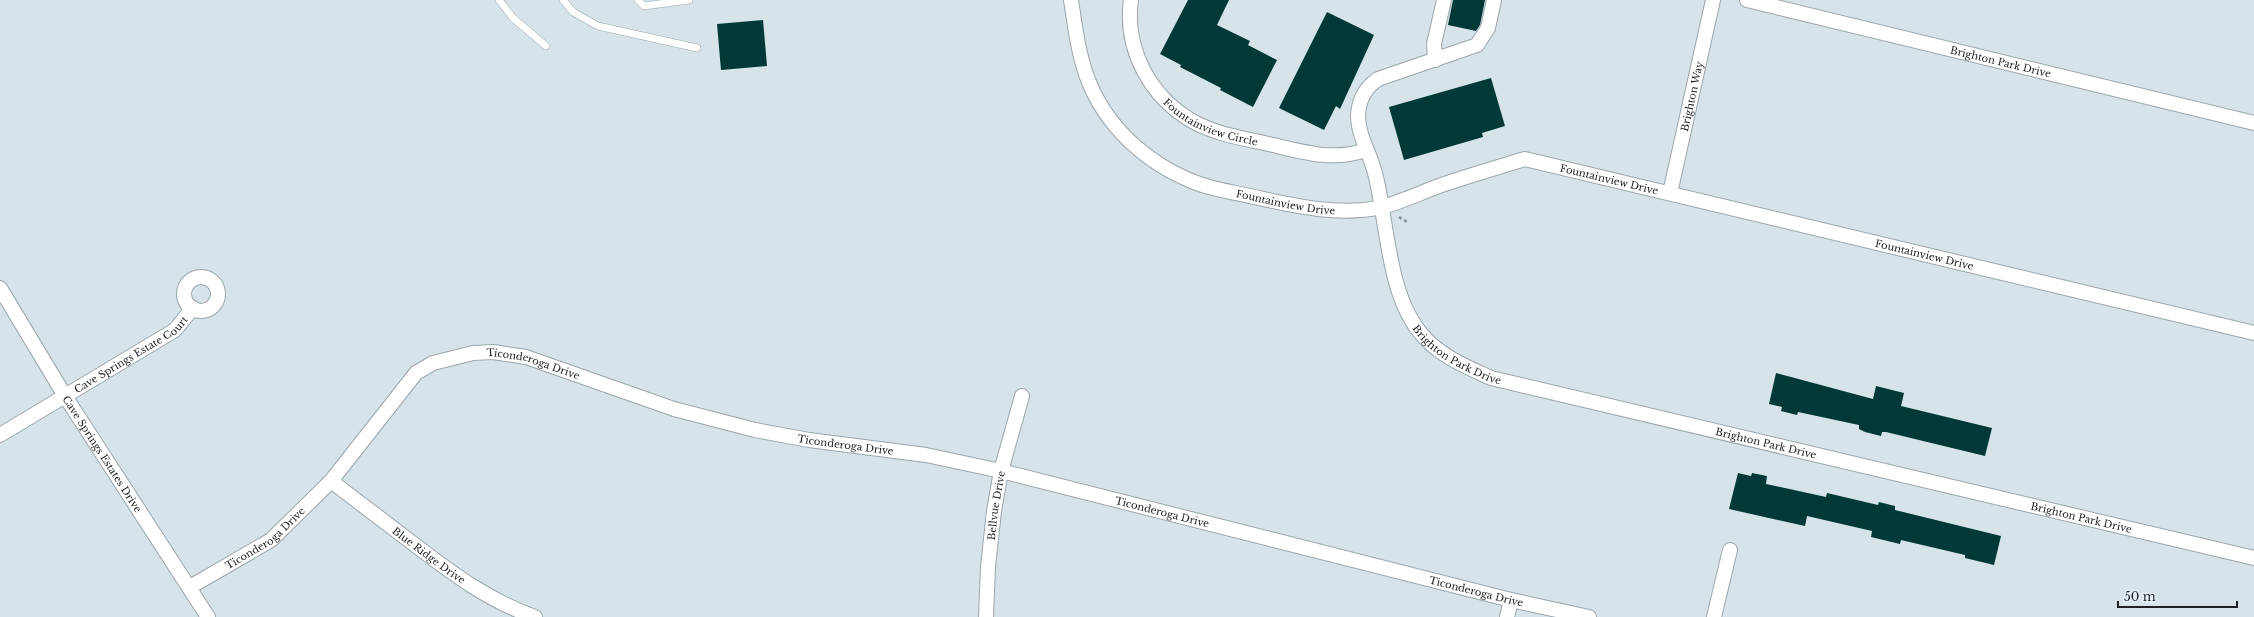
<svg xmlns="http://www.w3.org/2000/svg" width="2254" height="617" font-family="'Libre Baskerville',serif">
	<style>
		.building { fill: #003937 }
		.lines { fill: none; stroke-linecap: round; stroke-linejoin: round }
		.service-casing { stroke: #9aa6ab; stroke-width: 8 }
		.minor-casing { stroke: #9aa6ab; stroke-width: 16 }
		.path { stroke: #818b8f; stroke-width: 2.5; stroke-dasharray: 3 3; stroke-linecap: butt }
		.service { stroke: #fff; stroke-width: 7 }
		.minor { stroke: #fff; stroke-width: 14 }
		.labels { text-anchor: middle; stroke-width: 4; stroke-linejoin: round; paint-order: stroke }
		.street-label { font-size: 10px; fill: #1c2123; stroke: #e4f0f6 }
	</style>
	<rect width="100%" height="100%" fill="#d6e3e9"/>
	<!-- building -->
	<path class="building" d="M 1188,0 L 1229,0 L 1217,25 L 1250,41 L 1248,45 L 1277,60 L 1253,107 L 1220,90 L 1221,88 L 1180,67 L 1181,65 L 1160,54 Z
		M 1453,0 L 1485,0 L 1480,25 L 1476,31 L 1448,25 Z
		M 1327,12 L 1374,35 L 1340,109 L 1336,106 L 1324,130 L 1279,108 Z
		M 763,20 L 767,66 L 721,70 L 717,24 Z
		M 1491,78 L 1505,126 L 1482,133 L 1483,137 L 1404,160 L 1389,107 Z
		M 1776,373 L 1873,399 L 1876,386 L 1904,393 L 1901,406 L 1992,428 L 1985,456 L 1886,432 L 1882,432 L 1881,436 L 1865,432 L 1859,429 L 1859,425 L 1798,412 L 1797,415 L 1781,411 L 1782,407 L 1769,404 Z
		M 1738,473 L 1751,476 L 1752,473 L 1767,476 L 1766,484 L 1826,497 L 1827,493 L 1878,505 L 1879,502 L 1895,506 L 1895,510 L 2001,536 L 1994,565 L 1965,558 L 1965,555 L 1901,540 L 1900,544 L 1871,537 L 1872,531 L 1807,516 L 1805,526 L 1729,509 Z"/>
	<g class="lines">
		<defs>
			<path id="service" d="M 499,0 L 513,18 L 546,46
				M 563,0 L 573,12 L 598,26 L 697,48
				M 638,0 L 644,6 L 689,0"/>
			<g id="minor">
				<path id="s1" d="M 1071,0 C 1075,26 1078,52 1087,77 C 1105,126 1146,163 1194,182 C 1214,190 1238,193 1259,198 C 1299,207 1341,216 1382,207 C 1401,202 1420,193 1439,186 C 1467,176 1496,168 1525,159 L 2254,333"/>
				<path id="s2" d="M 1131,0 C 1124,50 1151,98 1194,122 C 1218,135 1247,139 1273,145 C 1306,153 1334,161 1366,150"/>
				<path id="s3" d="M 1494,0 L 1488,28 L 1477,45 L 1378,79 C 1365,88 1359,99 1358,115 C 1358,136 1370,153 1375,173 C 1388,223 1387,297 1424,337 C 1442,357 1467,367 1491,378 L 2254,558"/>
				<path id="s4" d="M 1747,0 L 2254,123"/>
				<path d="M 1435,60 L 1434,44 L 1444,0"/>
				<path id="s5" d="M 1670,193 L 1713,0"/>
				<circle cx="201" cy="294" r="17"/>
				<path id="s6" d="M 0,288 L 65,396 L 208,617"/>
				<path id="s7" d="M 0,435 L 175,330 L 193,308"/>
				<path id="s8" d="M 331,481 C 359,502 387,524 415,545 C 453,574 489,601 535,617"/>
				<path id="s9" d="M 190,587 L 271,540 L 331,481 L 416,373 L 433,363 L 473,353 L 493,352 L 526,357 L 674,409 L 755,430 L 809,440 L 926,455 L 1001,471 L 1511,600 L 1589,617"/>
				<path id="s10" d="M 986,617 L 988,567 L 994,511 L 1001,471 L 1022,396"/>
				<path d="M 1507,617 L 1511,600"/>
				<path d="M 1714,617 L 1730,550"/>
			</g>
		</defs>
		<!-- service casing -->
		<use href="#service" class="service-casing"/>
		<!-- minor casing -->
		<use href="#minor" class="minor-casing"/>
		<!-- path -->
		<path class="path" d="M 1399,217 L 1407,222"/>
		<!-- service -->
		<use href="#service" class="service"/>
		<!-- minor -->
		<use href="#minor" class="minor"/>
	</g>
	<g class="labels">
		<!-- street labels -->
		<g class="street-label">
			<text dy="4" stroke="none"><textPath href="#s4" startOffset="261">Brighton Park Drive</textPath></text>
			<text dy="4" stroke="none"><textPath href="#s5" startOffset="99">Brighton Way</textPath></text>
			<text dy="4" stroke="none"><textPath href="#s2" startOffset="161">Fountainview Circle</textPath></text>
			<text dy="4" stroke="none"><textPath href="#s1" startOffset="662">Fountainview Drive</textPath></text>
			<text dy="4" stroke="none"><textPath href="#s1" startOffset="327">Fountainview Drive</textPath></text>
			<text dy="4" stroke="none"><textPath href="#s1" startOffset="986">Fountainview Drive</textPath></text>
			<text dy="4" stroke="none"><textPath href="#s3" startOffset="468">Brighton Park Drive</textPath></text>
			<text dy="4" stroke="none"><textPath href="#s7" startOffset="154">Cave Springs Estate Court</textPath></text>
			<text dy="4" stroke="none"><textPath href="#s9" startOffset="438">Ticonderoga Drive</textPath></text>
			<text dy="4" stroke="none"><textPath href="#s3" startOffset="792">Brighton Park Drive</textPath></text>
			<text dy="4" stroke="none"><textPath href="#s9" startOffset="762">Ticonderoga Drive</textPath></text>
			<text dy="4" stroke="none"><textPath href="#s6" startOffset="195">Cave Springs Estates Drive</textPath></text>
			<text dy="4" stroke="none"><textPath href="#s10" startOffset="112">Bellvue Drive</textPath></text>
			<text dy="4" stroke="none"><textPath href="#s9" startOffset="1086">Ticonderoga Drive</textPath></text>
			<text dy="4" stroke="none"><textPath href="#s3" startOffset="1116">Brighton Park Drive</textPath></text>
			<text dy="4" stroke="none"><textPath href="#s9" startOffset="90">Ticonderoga Drive</textPath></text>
			<text dy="4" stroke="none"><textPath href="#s8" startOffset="123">Blue Ridge Drive</textPath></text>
			<text dy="4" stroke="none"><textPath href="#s9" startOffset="1410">Ticonderoga Drive</textPath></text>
		</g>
	</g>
	<!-- scale -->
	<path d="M2118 601v6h119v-6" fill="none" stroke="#1c2123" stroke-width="2"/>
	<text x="2124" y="601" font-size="12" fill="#1c2123" stroke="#e4f0f6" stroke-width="3" paint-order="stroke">50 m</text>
</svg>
